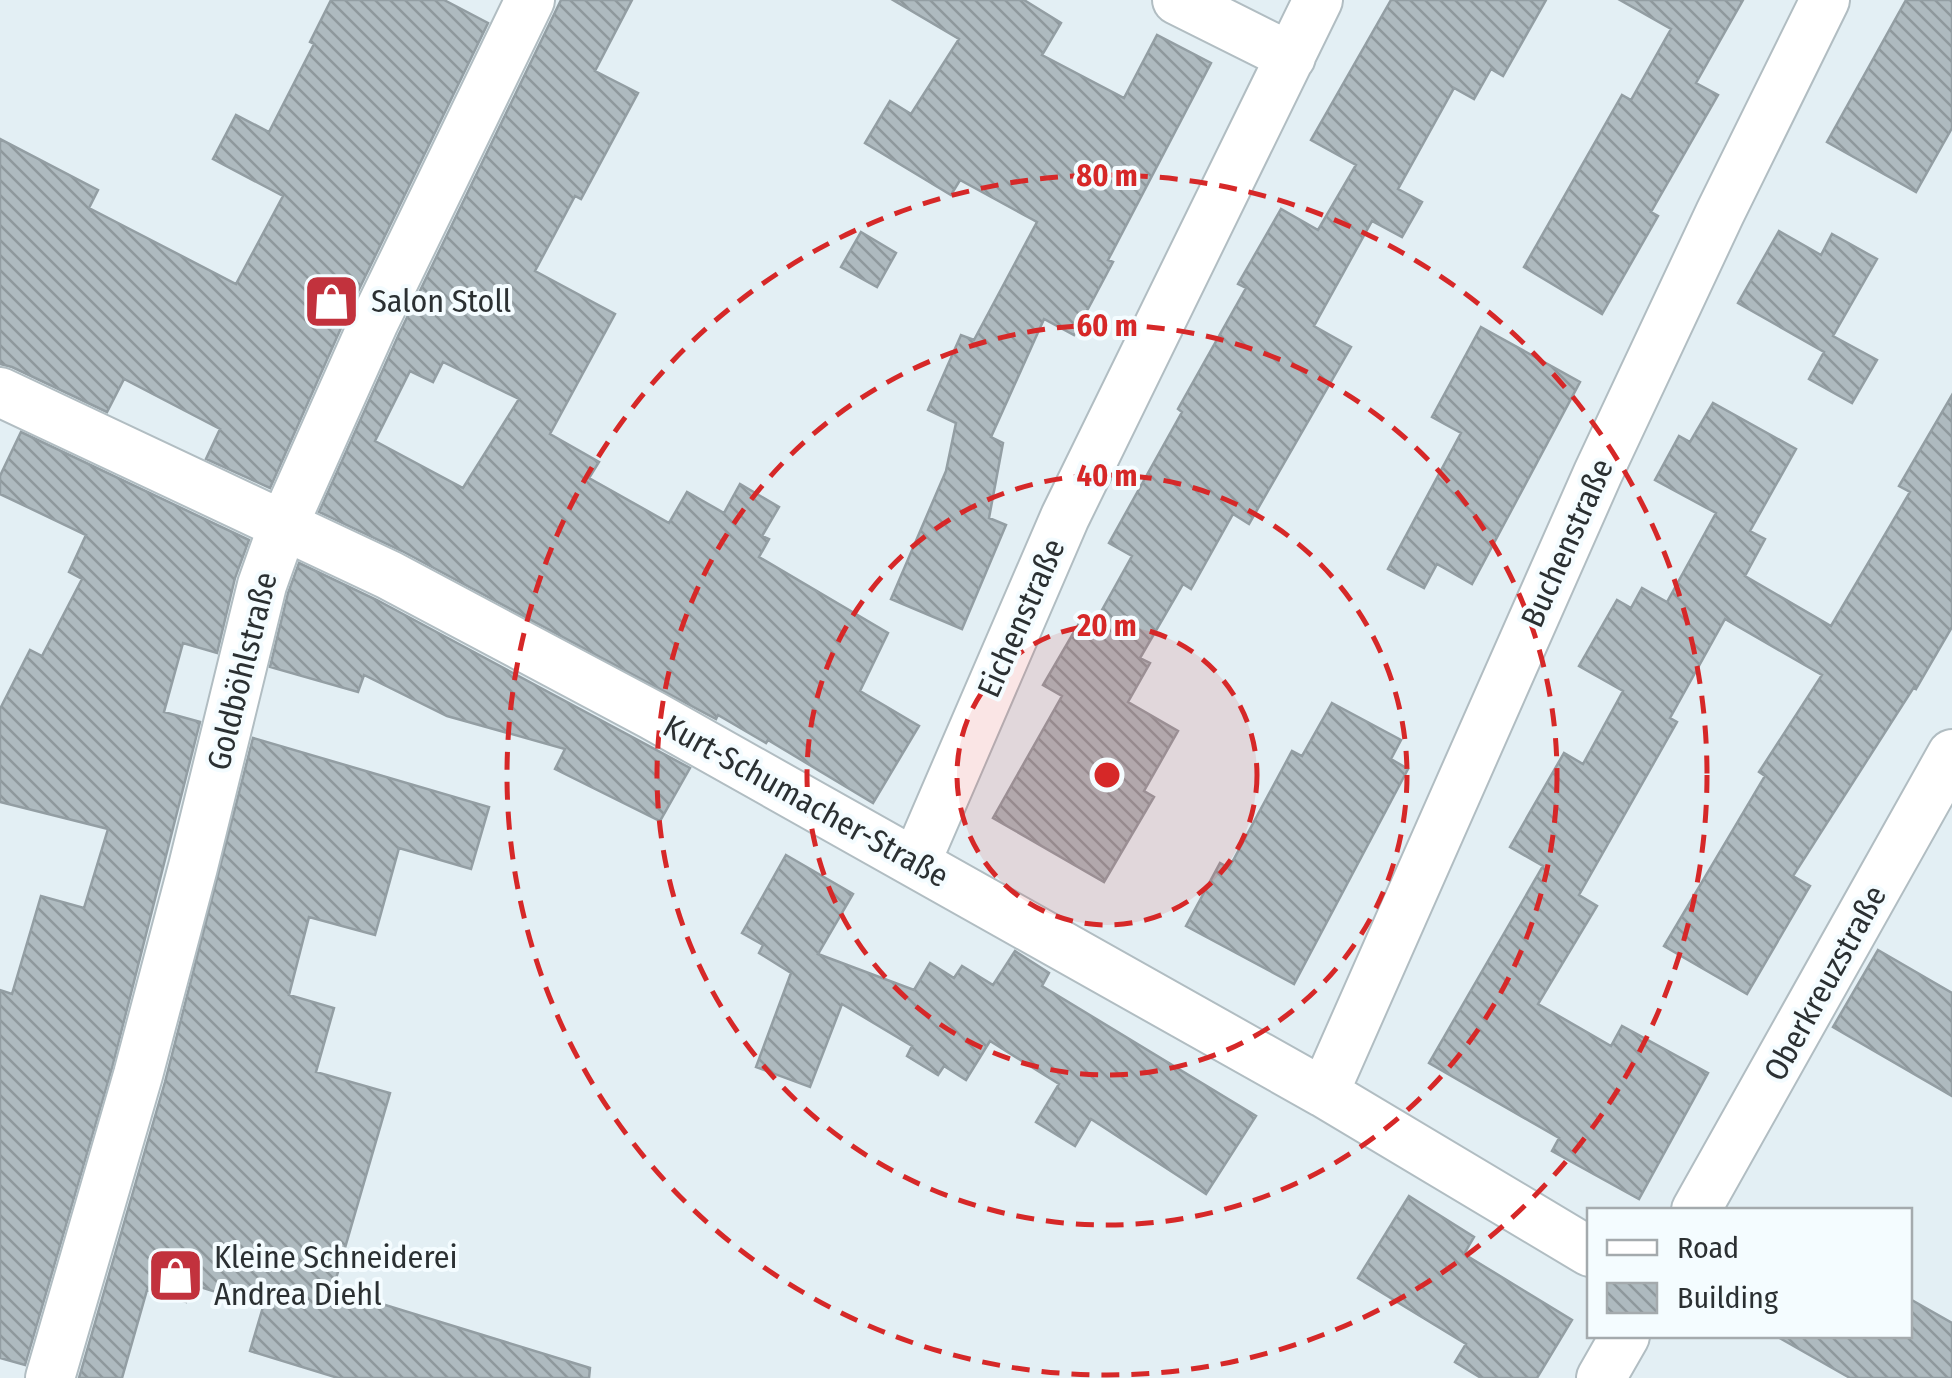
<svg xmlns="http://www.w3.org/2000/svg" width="1952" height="1378" font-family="'Fira Sans Condensed',sans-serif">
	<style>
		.building { fill: url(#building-back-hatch); stroke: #939ea3; stroke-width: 2.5; fill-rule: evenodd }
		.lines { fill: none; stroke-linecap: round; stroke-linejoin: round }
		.minor-casing { stroke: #b1bdc2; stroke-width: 52 }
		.minor { stroke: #fff; stroke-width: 48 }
		.ring { fill: none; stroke: #d62828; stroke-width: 5; stroke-dasharray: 18 12 }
		.labels { text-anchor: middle; stroke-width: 8; stroke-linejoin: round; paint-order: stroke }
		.poi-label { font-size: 32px; fill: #2b3032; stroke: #f4fcff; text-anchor: start }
		.street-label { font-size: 32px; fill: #2b3032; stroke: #f4fcff }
		.centre { fill: #d62828; stroke: #f4fcff; stroke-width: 5 }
		.ring-label { font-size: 30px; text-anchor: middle; font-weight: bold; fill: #d62828; stroke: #f4fcff; stroke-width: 8; stroke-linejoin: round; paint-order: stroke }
	</style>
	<defs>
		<pattern id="building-back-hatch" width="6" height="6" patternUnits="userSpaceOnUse" patternTransform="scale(2.5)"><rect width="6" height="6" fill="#aebabf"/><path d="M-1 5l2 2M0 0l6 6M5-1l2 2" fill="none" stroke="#8e989c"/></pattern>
	</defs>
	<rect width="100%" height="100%" fill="#e3eff4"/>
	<!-- building -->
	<path class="building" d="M 331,0 L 444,0 L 488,23 L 349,310 L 270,488 L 206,459 L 220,429 L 124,379 L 107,412 L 12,367 L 0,364 L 0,139 L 98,190 L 89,208 L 236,284 L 283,196 L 213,159 L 236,115 L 269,132 L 314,44 L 310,42 Z
		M 561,0 L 632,0 L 595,71 L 638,93 L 581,199 L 575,196 L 535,271 L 615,314 L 550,434 L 599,462 L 589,478 L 669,523 L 687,492 L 724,513 L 740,484 L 779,507 L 762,536 L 769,539 L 759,557 L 888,633 L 860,691 L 919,726 L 873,803 L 768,740 L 766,743 L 718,715 L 716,719 L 402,551 L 319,512 L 399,334 ZM 443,362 L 519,399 L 463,488 L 375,441 L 410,371 L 433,382 Z
		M 893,0 L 1024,0 L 1061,23 L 1042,55 L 1124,98 L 1157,35 L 1211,63 L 1108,260 L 1113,262 L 1074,335 L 1044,319 L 991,437 L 1003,443 L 989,518 L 1006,525 L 962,629 L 891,599 L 946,471 L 956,423 L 928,410 L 961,335 L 974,340 L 1037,222 L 960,180 L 951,195 L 865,143 L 890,101 L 911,114 L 959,39 Z
		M 1391,0 L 1546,0 L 1503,76 L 1491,69 L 1474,99 L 1454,88 L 1398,189 L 1422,202 L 1402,237 L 1372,221 L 1314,326 L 1351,347 L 1249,524 L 1233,514 L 1191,589 L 1183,584 L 1140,658 L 1150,663 L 1128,702 L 1178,731 L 1144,791 L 1154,797 L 1104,882 L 993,818 L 1062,696 L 1043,685 L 1081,620 L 1093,626 L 1132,556 L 1109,543 L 1182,412 L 1178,409 L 1246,288 L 1238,284 L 1281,209 L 1318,230 L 1356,165 L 1311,140 Z
		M 1620,0 L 1743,0 L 1696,83 L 1718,95 L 1651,212 L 1658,216 L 1602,314 L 1524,267 L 1622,95 L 1631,100 L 1671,29 Z
		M 1906,0 L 1952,0 L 1952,128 L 1916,192 L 1827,142 Z
		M 1779,231 L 1821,255 L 1832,234 L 1877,259 L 1833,336 L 1877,360 L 1852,403 L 1809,379 L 1824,352 L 1738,303 Z
		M 861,232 L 896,253 L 877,287 L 841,267 Z
		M 1481,327 L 1580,382 L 1472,584 L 1437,564 L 1424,588 L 1388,569 L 1461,433 L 1432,417 Z
		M 1952,395 L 1952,627 L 1916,689 L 1914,687 L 1793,876 L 1810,886 L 1747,994 L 1664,946 L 1765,776 L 1759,772 L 1822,675 L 1725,619 L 1670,718 L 1677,722 L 1579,895 L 1597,906 L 1538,1004 L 1611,1046 L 1622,1026 L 1708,1073 L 1639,1199 L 1552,1151 L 1559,1138 L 1429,1063 L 1543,866 L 1510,847 L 1564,753 L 1583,764 L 1623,691 L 1579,666 L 1617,600 L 1631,608 L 1642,588 L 1667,602 L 1716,513 L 1655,480 L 1679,436 L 1690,442 L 1713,403 L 1796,449 L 1750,531 L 1765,539 L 1745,576 L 1831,626 L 1910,492 L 1899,486 Z
		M 21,432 L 249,540 L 235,578 L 217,653 L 183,643 L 164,712 L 200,722 L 112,1068 L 25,1365 L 0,1358 L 0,990 L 12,994 L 41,896 L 84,908 L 108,829 L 0,802 L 0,709 L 30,650 L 42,656 L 82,579 L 69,572 L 86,535 L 0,494 L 0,476 Z
		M 299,563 L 377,600 L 690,768 L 660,821 L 555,769 L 565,749 L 447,716 L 364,675 L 358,692 L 270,667 L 288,593 Z
		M 1332,703 L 1401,740 L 1391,759 L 1408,769 L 1294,984 L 1186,926 L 1220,863 L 1229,868 L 1292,751 L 1302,756 Z
		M 253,738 L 489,807 L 471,869 L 399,848 L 375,935 L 309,917 L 289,995 L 334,1008 L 316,1072 L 390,1093 L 333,1289 L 590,1368 L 589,1378 L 338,1378 L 250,1351 L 263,1307 L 191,1284 L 186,1302 L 147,1290 L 122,1378 L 79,1378 L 165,1082 Z
		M 786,855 L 853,894 L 818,954 L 914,990 L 930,963 L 954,978 L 962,966 L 993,985 L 1015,951 L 1049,973 L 1042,986 L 1256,1116 L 1206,1194 L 1091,1119 L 1075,1146 L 1036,1122 L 1059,1084 L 990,1041 L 966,1080 L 944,1066 L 938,1075 L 907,1056 L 912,1046 L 842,1004 L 810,1087 L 756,1067 L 791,973 L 759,953 L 763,945 L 742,933 Z
		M 1878,950 L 1952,993 L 1952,1096 L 1833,1027 Z
		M 1409,1196 L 1474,1237 L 1464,1254 L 1572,1320 L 1537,1378 L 1481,1378 L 1455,1362 L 1466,1344 L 1358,1278 Z
		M 1910,1299 L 1952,1323 L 1952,1378 L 1850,1378 L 1776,1336 L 1910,1336 Z"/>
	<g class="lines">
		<defs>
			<path id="minor" d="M 1177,0 L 1291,57
				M 0,392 L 389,575 L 652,715 L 1324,1093 L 1590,1252
				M 916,862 L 1065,517 L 1318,0
				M 1324,1093 L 1598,473 L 1720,213 L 1825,0
				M 1696,1210 L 1952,754
				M 50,1378 L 138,1075 L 193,867 L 262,585 L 283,526 L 374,322 L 530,0
				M 1601,1378 L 1625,1336"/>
		</defs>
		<!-- minor casing -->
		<use href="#minor" class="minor-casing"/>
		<!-- minor -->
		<use href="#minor" class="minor"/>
	</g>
	<!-- distance rings -->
	<circle cx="1107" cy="775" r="150" fill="#d62828" fill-opacity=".12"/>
	<g class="ring">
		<circle cx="1107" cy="775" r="150"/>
		<circle cx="1107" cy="775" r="300"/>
		<circle cx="1107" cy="775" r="450"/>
		<circle cx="1107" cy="775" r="600"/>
	</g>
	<!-- icons -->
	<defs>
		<symbol id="shop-square" viewBox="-11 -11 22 22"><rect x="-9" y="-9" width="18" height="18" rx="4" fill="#c2323d" stroke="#f4fcff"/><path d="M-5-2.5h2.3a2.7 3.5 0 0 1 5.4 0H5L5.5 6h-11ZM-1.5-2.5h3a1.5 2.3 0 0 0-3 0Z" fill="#fff"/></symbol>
	</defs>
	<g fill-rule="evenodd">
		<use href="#shop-square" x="300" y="270" width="63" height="63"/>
		<use href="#shop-square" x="144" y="1244" width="63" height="63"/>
	</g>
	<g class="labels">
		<!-- poi labels -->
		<g class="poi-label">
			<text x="371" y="312">Salon Stoll</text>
			<text x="214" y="1268">Kleine Schneiderei<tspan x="214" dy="37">Andrea Diehl</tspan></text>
		</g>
		<!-- street labels -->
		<g class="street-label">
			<text transform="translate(1567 543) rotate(-66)" y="11">Buchenstraße</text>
			<text transform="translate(1021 618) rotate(-66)" y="11">Eichenstraße</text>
			<text transform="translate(242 671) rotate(-76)" y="11">Goldböhlstraße</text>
			<text transform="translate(806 801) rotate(29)" y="11">Kurt-Schumacher-Straße</text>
			<text transform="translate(1825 983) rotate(-61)" y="11">Oberkreuzstraße</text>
		</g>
	</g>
	<circle cx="1107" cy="775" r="15" class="centre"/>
	<g class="ring-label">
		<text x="1107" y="186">80 m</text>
		<text x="1107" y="336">60 m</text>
		<text x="1107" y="486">40 m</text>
		<text x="1107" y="636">20 m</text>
	</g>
	<!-- legend -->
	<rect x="1587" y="1208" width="325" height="130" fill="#f4fcff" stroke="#a4aaad" stroke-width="2.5"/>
	<rect x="1607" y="1240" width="50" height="15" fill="#ffffff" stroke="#a4aaad" stroke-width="2.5"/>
	<text x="1677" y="1258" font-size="30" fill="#2b3032">Road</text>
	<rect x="1607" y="1283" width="50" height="30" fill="url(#building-back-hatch)" stroke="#a4aaad" stroke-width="2.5"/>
	<text x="1677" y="1308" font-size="30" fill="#2b3032">Building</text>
</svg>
